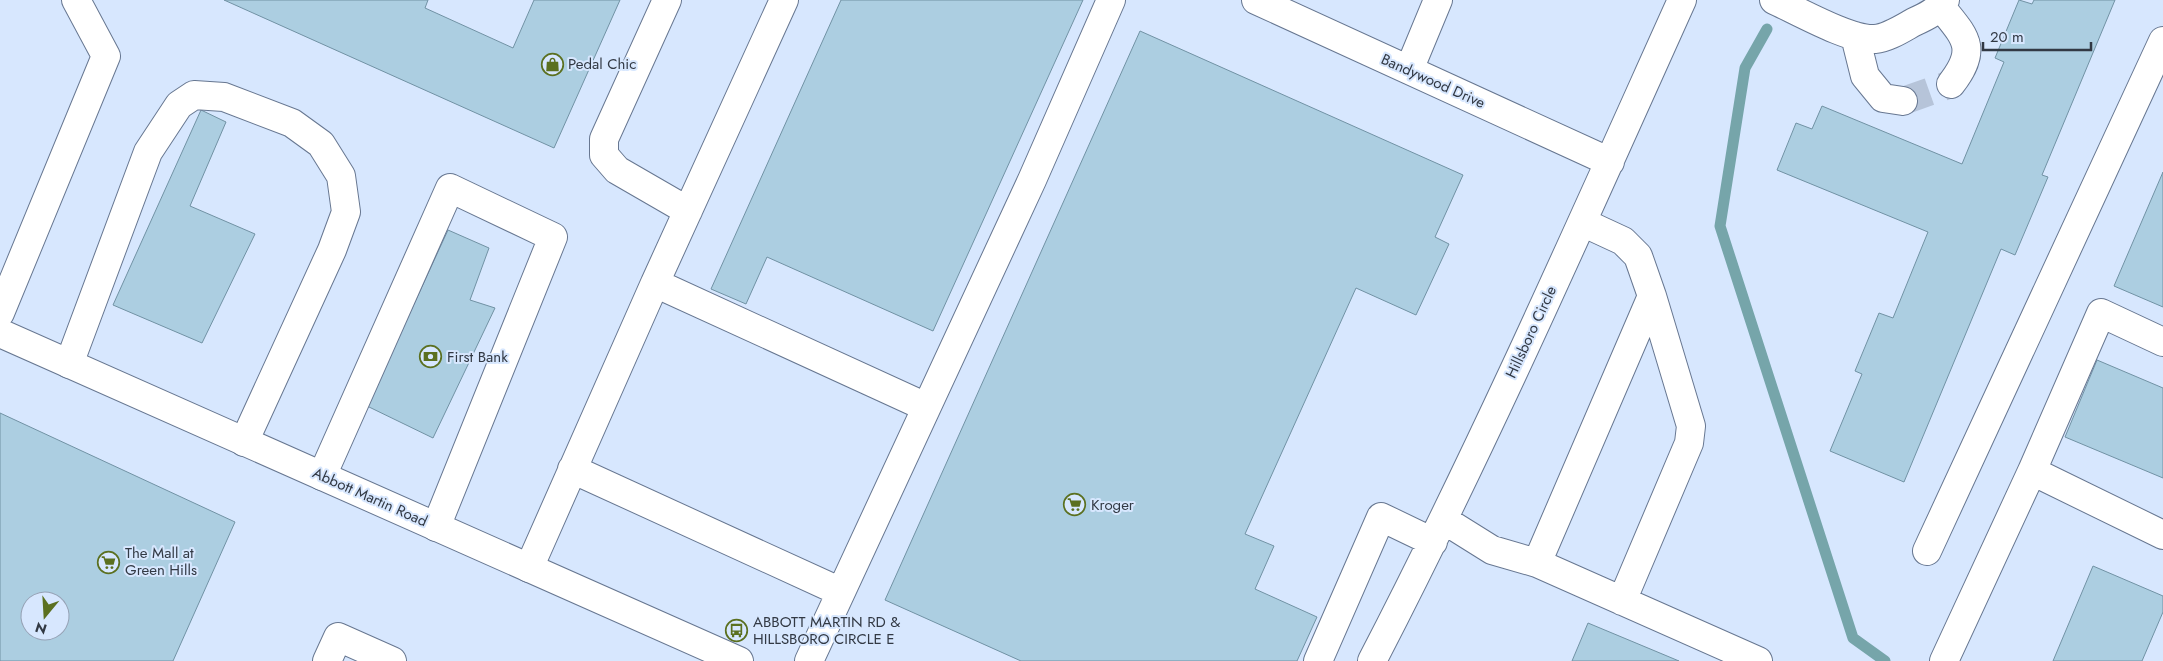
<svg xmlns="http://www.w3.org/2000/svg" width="2163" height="661" font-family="Jost,sans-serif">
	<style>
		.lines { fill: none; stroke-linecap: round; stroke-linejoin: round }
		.stream { stroke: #76a5aa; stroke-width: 11 }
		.building { fill: #accee1; stroke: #7192a4; fill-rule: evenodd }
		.minor-tunnel { stroke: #b6c4d9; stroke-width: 28; stroke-dasharray: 28 14; stroke-linecap: butt }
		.minor-casing { stroke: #677791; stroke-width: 30 }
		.major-casing { stroke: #677791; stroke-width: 30 }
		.minor { stroke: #fff; stroke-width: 28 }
		.major { stroke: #fff; stroke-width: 28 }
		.labels { text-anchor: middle; stroke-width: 4; stroke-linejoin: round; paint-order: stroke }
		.poi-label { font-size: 15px; fill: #323944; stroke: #d7e7fe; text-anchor: start }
		.street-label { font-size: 15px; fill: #323944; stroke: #d7e7fe }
	</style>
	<rect width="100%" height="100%" fill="#d7e7fe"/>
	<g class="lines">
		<!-- stream -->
		<path class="stream" d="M 1767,29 L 1745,68 L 1720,226 L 1853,638 L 1885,661"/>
	</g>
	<!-- building -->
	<path class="building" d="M 224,0 L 428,0 L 425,8 L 513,48 L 534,0 L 620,0 L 554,148 Z
		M 841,0 L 1083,0 L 933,331 L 767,257 L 746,304 L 711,289 Z
		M 2019,0 L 2032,4 L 2034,0 L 2115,0 L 2042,175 L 2048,177 L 2015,255 L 2001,249 L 1904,482 L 1830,451 L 1862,374 L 1855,371 L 1879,313 L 1893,318 L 1928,232 L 1777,170 L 1796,123 L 1812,129 L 1822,106 L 1962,164 L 2004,62 L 1995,58 Z
		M 1140,31 L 1463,175 L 1435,237 L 1449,244 L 1416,315 L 1356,288 L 1245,534 L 1274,546 L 1255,589 L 1317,617 L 1297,661 L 1021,661 L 885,600 Z
		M 201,110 L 226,122 L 190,206 L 255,234 L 202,343 L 113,305 Z
		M 2163,172 L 2163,307 L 2114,286 Z
		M 448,230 L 489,248 L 470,300 L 495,308 L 433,438 L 367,406 Z
		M 2097,360 L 2163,388 L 2163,478 L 2065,437 Z
		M 0,413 L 235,522 L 173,661 L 0,661 ZM 30,601 L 60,601 L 60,631 L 30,631 Z
		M 2093,566 L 2163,596 L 2163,612 L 2142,661 L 2053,661 Z
		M 1588,623 L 1679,661 L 1572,661 Z"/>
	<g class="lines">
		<!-- minor-tunnel -->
		<path class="minor-tunnel" d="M 1903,101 L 1951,84"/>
		<defs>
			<path id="minor" d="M 667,0 L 604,139 L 604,155 L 617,170 L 688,211
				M 1256,0 L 1610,162
				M 1774,0 C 1798,11 1851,41 1875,39 C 1888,38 1903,28 1914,22 C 1925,17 1938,11 1945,0
				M 1941,7 C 1965,37 1979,48 1951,84
				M 1855,36 L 1865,76 L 1883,98 L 1903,101
				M 1409,70 L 1438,0
				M 1582,222 L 1623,241 L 1638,256 L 1652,296 L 1691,426 L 1689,443 L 1622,601
				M 655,283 L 784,0
				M 0,313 L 106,56 L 76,0
				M 69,364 L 148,152 L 179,105 L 194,95 L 224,97 L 292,123 L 321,144 L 341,176 L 346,212 L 332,250 L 244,442
				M 572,469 L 841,592
				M 2032,471 L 2101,313 L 2163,342
				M 322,476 L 450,188 L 553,237 L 436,527
				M 1444,520 L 1492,550 L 1537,563 L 1758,661
				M 1927,551 L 2163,41
				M 1537,563 L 1652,296
				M 529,568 L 655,283 L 926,407
				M 327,661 L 338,637 L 392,661
				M 809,661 L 1032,180 L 1111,0
				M 1318,661 L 1381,517 L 1433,542
				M 1372,661 C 1484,445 1582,222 1682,0
				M 1944,661 L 2032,471 L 2163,535"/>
			<path id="major" d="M 0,333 L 739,661"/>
		</defs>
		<!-- minor casing -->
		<use href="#minor" class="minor-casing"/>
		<!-- major casing -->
		<use href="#major" class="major-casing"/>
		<!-- minor -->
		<use href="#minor" class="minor"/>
		<!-- major -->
		<use href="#major" class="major"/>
	</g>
	<!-- icons -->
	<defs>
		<symbol id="shop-ring" viewBox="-11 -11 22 22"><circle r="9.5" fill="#d7e7fe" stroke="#5b7020" stroke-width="1.5"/><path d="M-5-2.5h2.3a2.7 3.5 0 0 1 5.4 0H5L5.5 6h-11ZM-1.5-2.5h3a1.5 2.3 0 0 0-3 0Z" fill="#5b7020"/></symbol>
		<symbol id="bank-ring" viewBox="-11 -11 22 22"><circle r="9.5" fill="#d7e7fe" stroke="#5b7020" stroke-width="1.5"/><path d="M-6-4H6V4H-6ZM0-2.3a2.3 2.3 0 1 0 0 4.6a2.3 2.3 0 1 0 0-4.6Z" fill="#5b7020"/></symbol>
		<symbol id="supermarket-ring" viewBox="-11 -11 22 22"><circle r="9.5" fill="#d7e7fe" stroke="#5b7020" stroke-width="1.5"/><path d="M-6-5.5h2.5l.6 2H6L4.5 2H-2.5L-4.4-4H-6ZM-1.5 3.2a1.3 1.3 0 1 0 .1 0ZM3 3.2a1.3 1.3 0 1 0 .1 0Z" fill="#5b7020"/></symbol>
		<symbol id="bus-ring" viewBox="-11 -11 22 22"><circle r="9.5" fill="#d7e7fe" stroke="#5b7020" stroke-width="1.5"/><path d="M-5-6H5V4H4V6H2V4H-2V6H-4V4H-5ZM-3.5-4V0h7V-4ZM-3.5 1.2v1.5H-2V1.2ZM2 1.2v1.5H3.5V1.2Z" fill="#5b7020"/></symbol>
	</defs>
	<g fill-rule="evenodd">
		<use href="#shop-ring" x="540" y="52" width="25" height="25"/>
		<use href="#bank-ring" x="418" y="344" width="25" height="25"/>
		<use href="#supermarket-ring" x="1062" y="492" width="25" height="25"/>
		<use href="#supermarket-ring" x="96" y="550" width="25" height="25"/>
		<use href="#bus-ring" x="724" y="618" width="25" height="25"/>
	</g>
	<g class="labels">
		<!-- poi labels -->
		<g class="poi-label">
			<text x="568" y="69">Pedal Chic</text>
			<text x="447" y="362">First Bank</text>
			<text x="1091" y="510">Kroger</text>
			<text x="125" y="558">The Mall at<tspan x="125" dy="17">Green Hills</tspan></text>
			<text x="753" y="627">ABBOTT MARTIN RD &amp;<tspan x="753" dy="17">HILLSBORO CIRCLE E</tspan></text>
		</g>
		<!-- street labels -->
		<g class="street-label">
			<text transform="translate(1433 81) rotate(24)" y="5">Bandywood Drive</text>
			<text transform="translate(1531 332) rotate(-65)" y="5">Hillsboro Circle</text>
			<text transform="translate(370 497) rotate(24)" y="5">Abbott Martin Road</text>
		</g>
	</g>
	<!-- north arrow -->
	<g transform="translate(45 616) rotate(198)"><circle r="24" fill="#d7e7fe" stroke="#95a1b4"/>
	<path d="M0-4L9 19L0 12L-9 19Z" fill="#5b7020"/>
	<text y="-8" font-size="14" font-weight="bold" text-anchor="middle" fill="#323944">N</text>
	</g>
	<!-- scale -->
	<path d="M1983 42v8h108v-8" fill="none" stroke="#323944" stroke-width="2.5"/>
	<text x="1990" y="42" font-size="15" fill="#323944" stroke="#d7e7fe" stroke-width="4" paint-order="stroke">20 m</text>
</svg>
